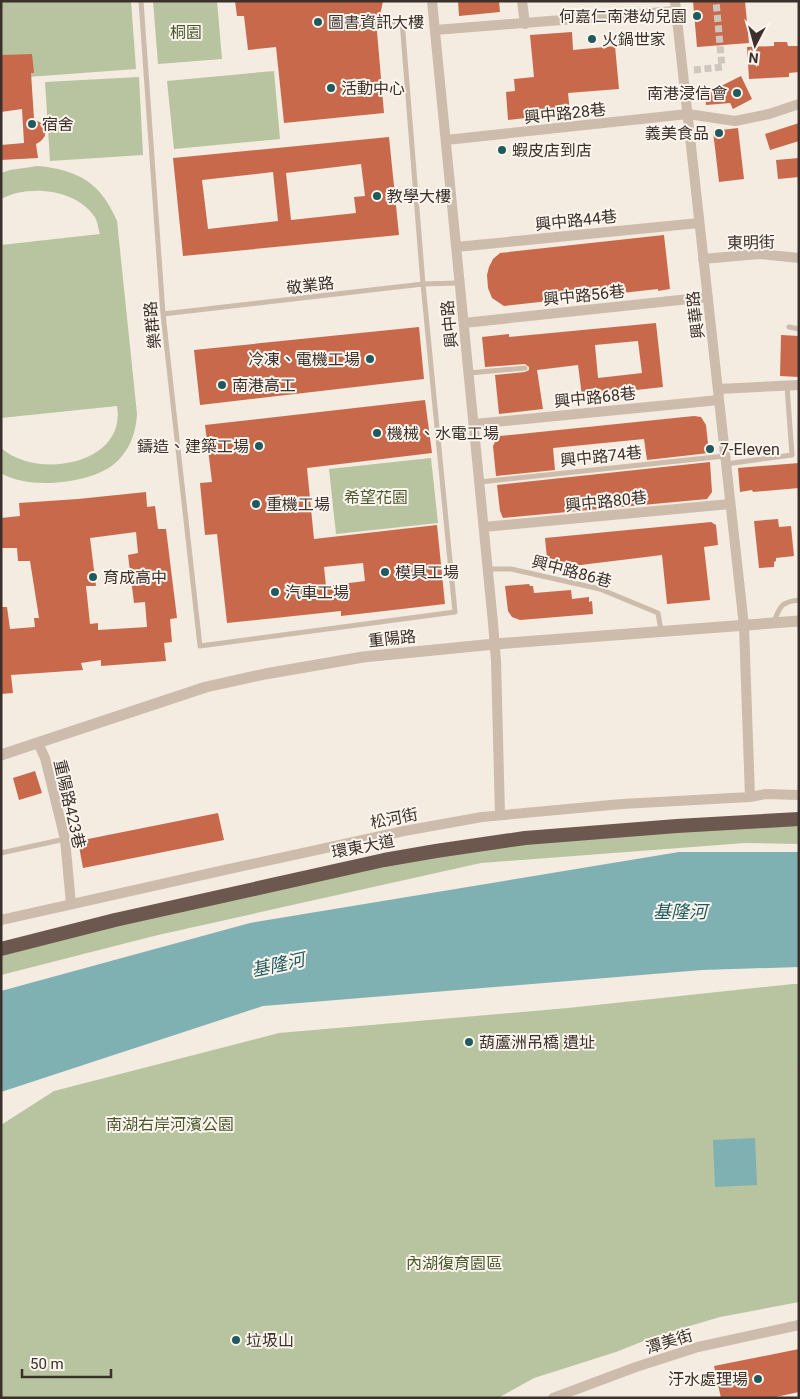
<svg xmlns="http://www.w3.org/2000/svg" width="800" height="1399" font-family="Roboto,'Noto Sans TC',sans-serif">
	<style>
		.green { fill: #b8c4a0 }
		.water { fill: #7fb0b2 }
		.building { fill: #c8694b; fill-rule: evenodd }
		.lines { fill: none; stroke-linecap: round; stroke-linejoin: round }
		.pedestrian-tunnel { stroke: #cfc6bd; stroke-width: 7; stroke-dasharray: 7 3.5; stroke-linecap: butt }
		.service { stroke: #cdbbac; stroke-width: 5 }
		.minor { stroke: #cdbbac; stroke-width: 10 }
		.tertiary { stroke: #cdbbac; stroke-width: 11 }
		.trunk { stroke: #6c584f; stroke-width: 14 }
		.poi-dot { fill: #1f5a5e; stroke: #fbf5ee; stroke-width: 2 }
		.labels { text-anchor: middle; stroke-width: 4; stroke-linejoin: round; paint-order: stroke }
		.poi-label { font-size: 16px; fill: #3b302b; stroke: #fbf5ee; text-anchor: start }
		.park-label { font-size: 16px; fill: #4a5a2e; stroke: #fbf5ee }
		.street-label { font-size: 16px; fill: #3b302b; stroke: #fbf5ee }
		.water-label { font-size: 18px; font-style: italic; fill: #1f5a5e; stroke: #fbf5ee }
	</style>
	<rect width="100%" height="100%" fill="#f4ebe1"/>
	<!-- green -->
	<path class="green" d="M 1,1 L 131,1 L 136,69 L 1,79 Z
		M 153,1 L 217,1 L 222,59 L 158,64 Z
		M 274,71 L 280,139 L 174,149 L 167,81 Z
		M 139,77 L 143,155 L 50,161 L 45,82 Z
		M 38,166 C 79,170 101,183 117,221 L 137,414 C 136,434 129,452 113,465 C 88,484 28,490 1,473 L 1,448 C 37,480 127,465 117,406 L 1,418 L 1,245 L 100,234 C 98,229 98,221 94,216 C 76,189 28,184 1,199 L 1,173 L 10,170 Z
		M 431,458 L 438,523 L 336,534 L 329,469 Z
		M 799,821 L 799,844 L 745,843 L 481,863 L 158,935 L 1,975 L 1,954 L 86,930 L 442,851 Z
		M 793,984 L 799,984 L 799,1302 L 720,1317 L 659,1335 L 616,1352 L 534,1378 L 498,1398 L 1,1398 L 1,1125 L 54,1091 L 279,1033 L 568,1008 Z"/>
	<!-- water -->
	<path class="water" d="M 679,852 L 799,852 L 799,967 L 702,970 L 263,1006 L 1,1092 L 1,991 L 250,923 Z
		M 755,1138 L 757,1185 L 715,1187 L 713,1140 Z"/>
	<!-- building -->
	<path class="building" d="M 235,1 L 383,1 L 381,11 L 376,20 L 384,113 L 284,123 L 276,47 L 248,50 L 244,16 L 237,16 Z
		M 458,1 L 499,1 L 500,12 L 459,16 Z
		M 693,1 L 745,1 L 749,43 L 697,47 Z
		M 572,32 L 573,50 L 615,46 L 619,89 L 568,93 L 570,113 L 508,120 L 506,92 L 515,91 L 514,79 L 534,77 L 530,35 Z
		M 774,42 L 787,42 L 788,46 L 799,46 L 799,72 L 789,73 L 789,77 L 749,79 L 747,47 L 774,46 Z
		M 32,54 L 34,73 L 31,73 L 34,119 L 41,123 L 44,126 L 45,136 L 41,141 L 36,144 L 38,158 L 1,160 L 1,145 L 24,143 L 22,109 L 1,112 L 1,55 Z
		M 741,76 L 752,99 L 733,109 L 730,103 L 706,105 L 705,92 L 723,91 L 721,86 Z
		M 799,123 L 799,141 L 770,150 L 765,134 Z
		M 738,128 L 744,179 L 719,182 L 713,131 Z
		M 389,137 L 399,235 L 183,256 L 173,158 ZM 361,164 L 365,196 L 354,197 L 356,213 L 291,220 L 286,173 ZM 273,172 L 278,221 L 208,229 L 202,180 Z
		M 799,158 L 799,177 L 778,179 L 776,160 Z
		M 664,235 L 670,289 L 658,291 L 658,289 L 504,306 L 492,298 L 488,288 L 487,275 L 489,267 L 493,259 L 500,253 Z
		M 656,323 L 663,387 L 582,396 L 578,365 L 537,370 L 543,409 L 499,414 L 495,375 L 525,372 L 529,370 L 529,367 L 525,364 L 485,367 L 482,337 L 509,334 L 509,337 ZM 638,341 L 642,373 L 598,378 L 595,345 Z
		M 419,327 L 424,379 L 200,405 L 194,350 Z
		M 781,335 L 799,336 L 799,377 L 780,376 Z
		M 425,400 L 432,453 L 307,468 L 314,539 L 437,525 L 445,604 L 341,616 L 341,611 L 227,623 L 217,534 L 205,535 L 200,483 L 212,482 L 205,425 ZM 363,563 L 365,581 L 326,586 L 324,567 Z
		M 694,416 L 701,417 L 706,425 L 709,453 L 647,460 L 644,439 L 553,448 L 555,470 L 496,476 L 493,446 L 497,438 L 500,436 Z
		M 710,462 L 712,492 L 707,499 L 503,518 L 500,511 L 497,485 Z
		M 799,463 L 799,488 L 753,492 L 752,490 L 740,492 L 738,468 Z
		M 146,492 L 147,507 L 155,506 L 158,529 L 166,529 L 177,618 L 170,619 L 172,642 L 164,643 L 166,661 L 101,666 L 101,660 L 81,663 L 83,670 L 11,675 L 13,693 L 1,694 L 1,607 L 7,607 L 10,629 L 35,627 L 34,618 L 39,618 L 30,561 L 18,561 L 17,548 L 1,548 L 1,518 L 20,516 L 19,503 L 78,499 ZM 136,532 L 138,553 L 128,555 L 134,603 L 145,602 L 147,627 L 98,630 L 98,623 L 90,624 L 86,586 L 96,586 L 90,538 Z
		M 778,519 L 779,527 L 791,526 L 794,556 L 776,558 L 776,561 L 774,562 L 774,567 L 759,568 L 754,521 Z
		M 711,522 L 716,525 L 718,545 L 704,547 L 710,600 L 667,604 L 662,555 L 548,569 L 545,538 Z
		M 529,584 L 530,586 L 533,586 L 534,593 L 571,590 L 572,599 L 589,597 L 589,602 L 592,601 L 593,614 L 520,620 L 512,617 L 508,611 L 505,586 Z
		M 35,771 L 42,793 L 19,800 L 13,778 Z
		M 218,813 L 224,840 L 83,868 L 78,841 Z
		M 799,1349 L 799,1392 L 771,1398 L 721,1398 L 714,1366 Z"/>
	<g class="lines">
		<!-- pedestrian-tunnel -->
		<path class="pedestrian-tunnel" d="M 694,70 L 722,67 L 716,1"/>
		<!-- service -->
		<path class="service" d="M 141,1 L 163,314 L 200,646 L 455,612 L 423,284 L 402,21 L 384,23
			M 163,314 L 423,284 L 459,283
			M 789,327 L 799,329
			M 469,373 L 525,368
			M 726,464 L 792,455 L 787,386
			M 480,482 L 725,456
			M 488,569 L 511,569 L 600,589 L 658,613 L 661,631
			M 774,622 C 780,606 781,602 799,600
			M 1,853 L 65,839
			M 798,1069 L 799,1069"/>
		<!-- minor -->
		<path class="minor" d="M 432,1 L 493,623 L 496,661 L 500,815
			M 522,1 L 525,24
			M 675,1 L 744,626 L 750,797
			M 435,30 L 676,11
			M 446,140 L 688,114 L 735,121 L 769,114 L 799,104
			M 456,247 L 699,223
			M 703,259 L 759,254 L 799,258
			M 464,323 L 708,297
			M 718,389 L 799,385
			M 474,424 L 719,400
			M 484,527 L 730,504
			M 38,743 L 45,758 L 65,839 L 71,904
			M 1,920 L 220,871 L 404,831 L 482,817 L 622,804 L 750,797 L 766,794 L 799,795
			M 553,1398 L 636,1367 L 698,1347 L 799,1325"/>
		<!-- tertiary -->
		<path class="tertiary" d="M 1,755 L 206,687 L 265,674 L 363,657 L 495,644 L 799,621"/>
		<!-- trunk -->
		<path class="trunk" d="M 1,949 L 115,920 L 384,860 L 436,851 L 525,838 L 677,826 L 799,819"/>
	</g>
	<!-- markers -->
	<g class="poi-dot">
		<circle cx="697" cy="16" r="5"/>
		<circle cx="318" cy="22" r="5"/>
		<circle cx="592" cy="39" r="5"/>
		<circle cx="331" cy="88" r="5"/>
		<circle cx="737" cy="93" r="5"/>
		<circle cx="32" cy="124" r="5"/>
		<circle cx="719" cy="133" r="5"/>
		<circle cx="502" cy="150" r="5"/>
		<circle cx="377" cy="196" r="5"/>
		<circle cx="370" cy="359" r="5"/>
		<circle cx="222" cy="385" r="5"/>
		<circle cx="377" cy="433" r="5"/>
		<circle cx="259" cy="446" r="5"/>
		<circle cx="710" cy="449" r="5"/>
		<circle cx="256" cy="504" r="5"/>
		<circle cx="385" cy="572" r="5"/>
		<circle cx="93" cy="577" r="5"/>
		<circle cx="275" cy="592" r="5"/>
		<circle cx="469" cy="1042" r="5"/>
		<circle cx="236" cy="1340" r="5"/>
		<circle cx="758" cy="1379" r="5"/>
	</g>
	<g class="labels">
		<!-- poi labels -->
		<g class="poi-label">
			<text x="687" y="22" text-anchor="end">何嘉仁南港幼兒園</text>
			<text x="328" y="28">圖書資訊大樓</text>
			<text x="602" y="45">火鍋世家</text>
			<text x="341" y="94">活動中心</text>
			<text x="727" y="99" text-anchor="end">南港浸信會</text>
			<text x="42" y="130">宿舍</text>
			<text x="709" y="139" text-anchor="end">義美食品</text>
			<text x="512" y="156">蝦皮店到店</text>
			<text x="387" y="202">教學大樓</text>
			<text x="360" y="365" text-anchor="end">冷凍、電機工場</text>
			<text x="232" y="391">南港高工</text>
			<text x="387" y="439">機械、水電工場</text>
			<text x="249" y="452" text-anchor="end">鑄造、建築工場</text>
			<text x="720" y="455">7-Eleven</text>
			<text x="266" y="510">重機工場</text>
			<text x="395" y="578">模具工場</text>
			<text x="103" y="583">育成高中</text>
			<text x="285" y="598">汽車工場</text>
			<text x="479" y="1048">葫蘆洲吊橋 遺址</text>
			<text x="246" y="1346">垃圾山</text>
			<text x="748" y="1385" text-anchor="end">汙水處理場</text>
		</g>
		<!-- park labels -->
		<g class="park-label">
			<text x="186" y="38">桐園</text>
			<text x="376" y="503">希望花園</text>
			<text x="170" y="1130">南湖右岸河濱公園</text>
			<text x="454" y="1269">內湖復育園區</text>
		</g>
		<!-- street labels -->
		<g class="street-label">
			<text transform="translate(565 113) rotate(-6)" y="6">興中路28巷</text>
			<text transform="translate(576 220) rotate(-6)" y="6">興中路44巷</text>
			<text transform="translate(751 242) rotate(-1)" y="6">東明街</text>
			<text transform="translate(310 285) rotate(-7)" y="6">敬業路</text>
			<text transform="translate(584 295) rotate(-6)" y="6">興中路56巷</text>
			<text transform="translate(695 315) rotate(-97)" y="6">興華路</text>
			<text transform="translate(449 324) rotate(-96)" y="6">興中路</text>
			<text transform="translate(152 325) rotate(-96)" y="6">樂群路</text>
			<text transform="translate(595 397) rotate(-6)" y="6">興中路68巷</text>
			<text transform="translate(601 456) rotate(-6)" y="6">興中路74巷</text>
			<text transform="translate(606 501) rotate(-6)" y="6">興中路80巷</text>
			<text transform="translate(572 571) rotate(15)" y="6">興中路86巷</text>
			<text transform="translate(392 638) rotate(-6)" y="6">重陽路</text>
			<text transform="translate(70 804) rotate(77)" y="6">重陽路423巷</text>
			<text transform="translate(394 818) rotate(-11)" y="6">松河街</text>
			<text transform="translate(363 846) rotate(-11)" y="6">環東大道</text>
			<text transform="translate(669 1341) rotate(-17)" y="6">潭美街</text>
		</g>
		<!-- water labels -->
		<g class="water-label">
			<text x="680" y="918">基隆河</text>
			<text transform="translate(278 965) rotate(-12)" y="6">基隆河</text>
		</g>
	</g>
	<!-- border -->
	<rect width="800" height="1399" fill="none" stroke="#3b302b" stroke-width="5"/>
	<!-- north arrow -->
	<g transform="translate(755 45) rotate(186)" stroke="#fbf5ee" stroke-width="4" paint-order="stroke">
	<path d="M0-4L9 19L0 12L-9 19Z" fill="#3b302b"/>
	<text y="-8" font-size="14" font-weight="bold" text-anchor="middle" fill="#3b302b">N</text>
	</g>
	<!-- scale -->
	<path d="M22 1369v8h89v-8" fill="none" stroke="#3b302b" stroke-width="2.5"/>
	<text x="30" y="1369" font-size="15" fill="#3b302b" stroke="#fbf5ee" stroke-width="4" paint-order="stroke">50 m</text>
</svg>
